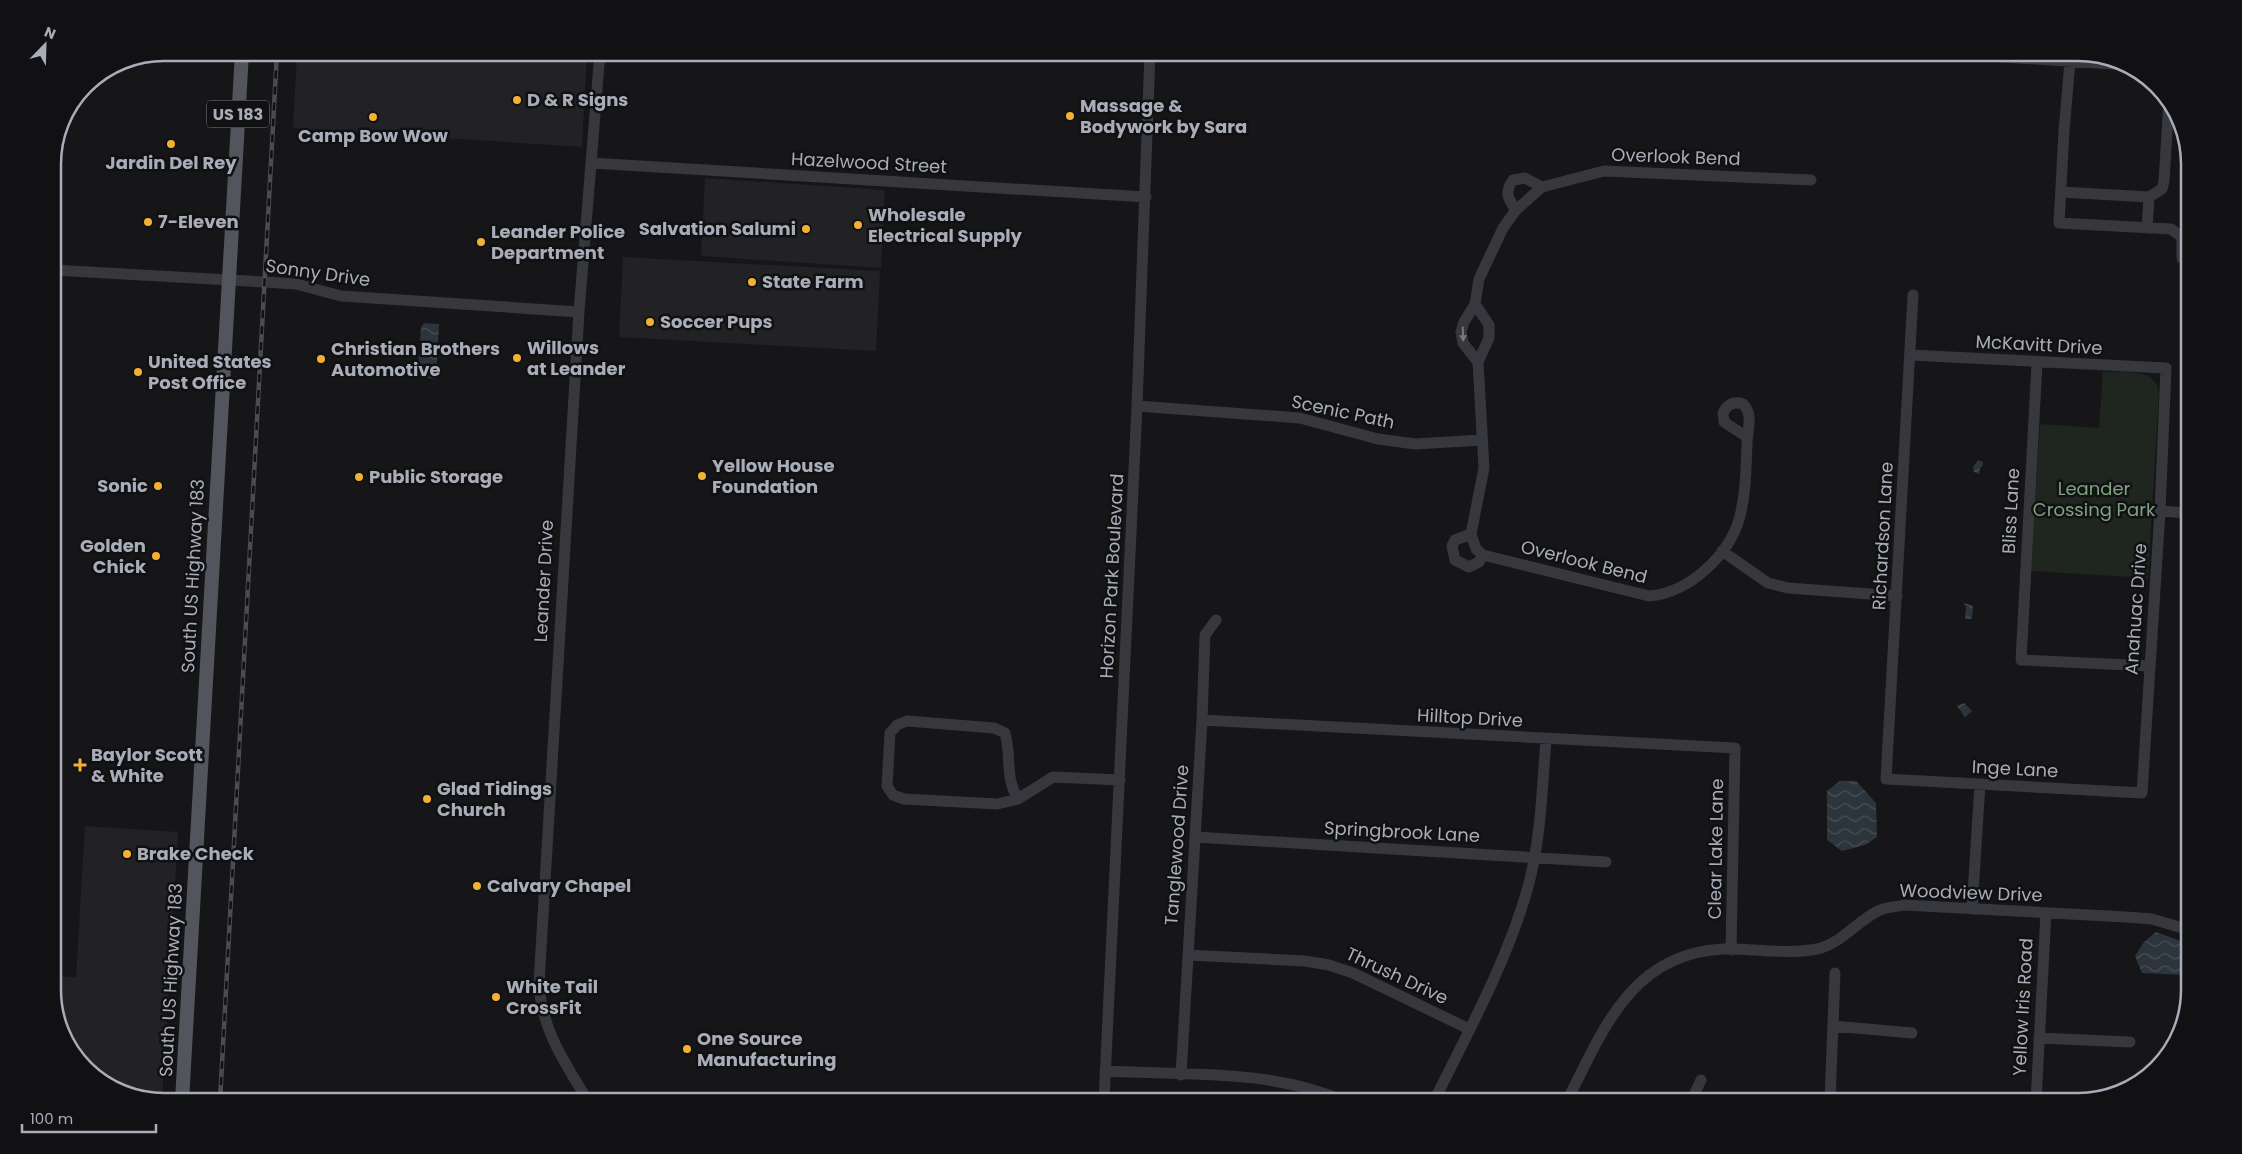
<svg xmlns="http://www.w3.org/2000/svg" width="2242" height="1154" font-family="Poppins,sans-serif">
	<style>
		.built { fill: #222225 }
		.park { fill: #1e261f }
		.water { fill: url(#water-waves) }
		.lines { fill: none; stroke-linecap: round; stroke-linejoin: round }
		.minor { stroke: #37383d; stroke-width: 11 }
		.major { stroke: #53555c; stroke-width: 14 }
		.rail-casing { stroke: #4a4c52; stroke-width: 4.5 }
		.rail { stroke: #111113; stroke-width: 2.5; stroke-dasharray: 8; stroke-linecap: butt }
		.oneway { fill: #757881 }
		.poi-dot { fill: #f2b134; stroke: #111113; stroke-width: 2 }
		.labels { text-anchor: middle; stroke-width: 5; stroke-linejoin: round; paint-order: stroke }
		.shield { fill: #111113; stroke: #7b7e86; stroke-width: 1 }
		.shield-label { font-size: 16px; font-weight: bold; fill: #a8adb8 }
		.poi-label { font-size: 18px; font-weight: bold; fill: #a8adb8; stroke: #111113; text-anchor: start }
		.street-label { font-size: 18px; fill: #a8adb8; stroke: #111113 }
		.park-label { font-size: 18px; fill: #7fa381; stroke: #111113 }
		.rim { fill: none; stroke: #a8adb8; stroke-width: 2.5 }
	</style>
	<defs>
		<pattern id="water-waves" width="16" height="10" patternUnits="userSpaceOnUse" patternTransform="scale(1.25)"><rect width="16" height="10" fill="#2c353c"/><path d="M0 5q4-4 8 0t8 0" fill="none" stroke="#485056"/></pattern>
	</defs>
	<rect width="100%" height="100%" fill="#161618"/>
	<!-- built -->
	<path class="built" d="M 297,53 L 587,53 L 582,147 L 293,128 Z
		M 705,178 L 885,190 L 881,268 L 701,256 Z
		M 623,257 L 880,271 L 876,351 L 619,337 Z
		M 85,826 L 178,832 L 162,1101 L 115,1090 L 72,1052 L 53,997 L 53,976 L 76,977 Z"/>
	<!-- park -->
	<path class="park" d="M 2103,372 C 2123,373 2155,367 2159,392 L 2148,578 L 2031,571 L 2040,424 L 2099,428 Z"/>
	<!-- water -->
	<path class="water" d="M 424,323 L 439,324 L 436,379 L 418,377 L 421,327 Z
		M 1978,460 L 1983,462 L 1983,465 L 1980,468 L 1979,474 L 1974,472 L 1973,467 Z
		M 1964,603 L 1973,606 L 1972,619 L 1965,619 L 1966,607 Z
		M 1964,703 L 1972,711 L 1965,717 L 1957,706 Z
		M 1840,781 L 1856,781 L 1876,803 L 1877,837 L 1865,845 L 1842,851 L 1827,840 L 1827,791 Z
		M 2156,932 L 2189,944 L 2189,973 L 2183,975 L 2142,973 L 2135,956 L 2144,942 Z"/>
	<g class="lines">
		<!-- minor -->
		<path class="minor" d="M 1957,54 L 2128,65
			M 2070,61 L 2064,131 L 2059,223 L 2171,229 L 2182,237 L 2182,258 L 2189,259
			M 591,163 L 1146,197
			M 2061,192 L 2149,197 L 2147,228
			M 2149,197 L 2162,189 L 2164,181 L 2169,101
			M 1516,210 C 1508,199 1504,192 1513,180 L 1525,178 L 1542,187
			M 53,270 L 264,282 L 296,284 L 341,296 L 579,312
			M 1475,304 L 1489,325 L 1489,338 L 1478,362 L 1484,468 L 1471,534 L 1476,549 L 1483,555 L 1649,596 C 1689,593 1730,555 1740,516 C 1746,492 1746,468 1747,444 C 1747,430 1754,415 1743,404 C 1734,401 1727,404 1723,413 L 1724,422 L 1747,437
			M 1911,355 L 2166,368 L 2160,511 L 2142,793 L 1886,779 L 1913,295
			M 1478,362 L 1463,343 L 1461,332 L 1464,322 L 1475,304 L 1479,279 L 1503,228 L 1516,210 L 1542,187 L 1604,171 L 1811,180
			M 2037,363 L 2021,660 L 2149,666
			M 1137,406 L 1300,418 L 1378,439 L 1415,444 L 1482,440
			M 2160,511 L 2189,513
			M 1471,534 L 1455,540 L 1452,546 L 1455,560 L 1469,567 L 1479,562 L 1483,555
			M 1722,551 L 1768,583 L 1788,588 L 1897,596
			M 1202,720 L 1735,748 L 1731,950
			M 1018,799 L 997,804 L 904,799 L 893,795 L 887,786 L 890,733 L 897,725 L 907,721 L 994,728 L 1005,733 C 1012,757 1004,775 1018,799 L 1053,777 L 1120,780
			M 1195,837 L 1606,862
			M 1972,909 L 1980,784
			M 1188,955 L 1305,961 L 1329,965 L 1353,973 L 1469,1029
			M 1833,1026 L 1912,1033
			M 2039,1038 L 2130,1042
			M 1105,1071 C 1184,1075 1270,1069 1344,1101
			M 1181,1075 L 1202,720 L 1205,635 L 1216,620
			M 588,1101 C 565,1063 541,1029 539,983 L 579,312 L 600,52
			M 1104,1101 L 1137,406 L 1150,52
			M 1434,1101 C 1468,1032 1507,962 1528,887 C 1541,839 1542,789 1546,740
			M 1567,1101 C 1602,1032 1631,953 1723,949 C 1753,948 1787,955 1817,949 C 1841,944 1857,921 1878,911 C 1885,907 1896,907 1904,905 L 2126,917 L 2152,919 L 2189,930
			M 1691,1101 L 1701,1080
			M 1830,1101 L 1835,973
			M 2036,1101 L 2046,913"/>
		<!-- major -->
		<path class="major" d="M 182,1101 L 242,52"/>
		<defs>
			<path id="rail" d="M 220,1101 L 277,52"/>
		</defs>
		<!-- rail casing -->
		<use href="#rail" class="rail-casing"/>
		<!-- rail -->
		<use href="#rail" class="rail"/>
	</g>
	<!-- one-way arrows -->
	<defs><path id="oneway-solid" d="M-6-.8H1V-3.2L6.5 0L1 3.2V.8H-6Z" transform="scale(1.25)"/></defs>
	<use class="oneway" href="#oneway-solid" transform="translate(1463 334) rotate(88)"/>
	<!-- markers -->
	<g class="poi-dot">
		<circle cx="517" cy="100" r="5"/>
		<circle cx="1070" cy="116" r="5"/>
		<circle cx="373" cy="117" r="5"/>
		<circle cx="171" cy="144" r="5"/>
		<circle cx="148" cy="222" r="5"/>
		<circle cx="858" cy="225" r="5"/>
		<circle cx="806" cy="229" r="5"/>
		<circle cx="481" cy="242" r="5"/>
		<circle cx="752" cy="282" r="5"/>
		<circle cx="650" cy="322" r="5"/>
		<circle cx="517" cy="358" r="5"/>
		<circle cx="321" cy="359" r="5"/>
		<circle cx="138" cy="372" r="5"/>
		<circle cx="702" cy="476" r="5"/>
		<circle cx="359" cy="477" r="5"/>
		<circle cx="158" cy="486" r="5"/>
		<circle cx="156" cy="556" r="5"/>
		<path d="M77.5 757.5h5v5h5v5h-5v5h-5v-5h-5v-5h5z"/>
		<circle cx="427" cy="799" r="5"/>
		<circle cx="127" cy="854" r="5"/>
		<circle cx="477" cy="886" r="5"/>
		<circle cx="496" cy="997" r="5"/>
		<circle cx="687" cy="1049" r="5"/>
	</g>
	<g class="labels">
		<!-- shield labels -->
		<rect class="shield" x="207" y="100.5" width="62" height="27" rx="4"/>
		<g class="shield-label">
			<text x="238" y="120">US 183</text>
		</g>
		<!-- poi labels -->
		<g class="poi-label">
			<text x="527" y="106">D &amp; R Signs</text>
			<text x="1080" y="112">Massage &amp;<tspan x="1080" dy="21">Bodywork by Sara</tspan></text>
			<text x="373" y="142" text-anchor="middle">Camp Bow Wow</text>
			<text x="171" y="169" text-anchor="middle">Jardin Del Rey</text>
			<text x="868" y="221">Wholesale<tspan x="868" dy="21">Electrical Supply</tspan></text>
			<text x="158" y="228">7-Eleven</text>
			<text x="796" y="235" text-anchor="end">Salvation Salumi</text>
			<text x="491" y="238">Leander Police<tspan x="491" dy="21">Department</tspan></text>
			<text x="762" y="288">State Farm</text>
			<text x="660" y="328">Soccer Pups</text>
			<text x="527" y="354">Willows<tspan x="527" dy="21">at Leander</tspan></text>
			<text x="331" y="355">Christian Brothers<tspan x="331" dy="21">Automotive</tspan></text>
			<text x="148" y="368">United States<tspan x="148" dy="21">Post Office</tspan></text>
			<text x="712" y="472">Yellow House<tspan x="712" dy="21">Foundation</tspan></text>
			<text x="369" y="483">Public Storage</text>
			<text x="148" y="492" text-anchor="end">Sonic</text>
			<text x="146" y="552" text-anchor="end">Golden<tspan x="146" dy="21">Chick</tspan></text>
			<text x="91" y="761">Baylor Scott<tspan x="91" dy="21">&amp; White</tspan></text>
			<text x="437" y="795">Glad Tidings<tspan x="437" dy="21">Church</tspan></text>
			<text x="137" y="860">Brake Check</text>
			<text x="487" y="892">Calvary Chapel</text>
			<text x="506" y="993">White Tail<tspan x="506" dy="21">CrossFit</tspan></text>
			<text x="697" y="1045">One Source<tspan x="697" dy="21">Manufacturing</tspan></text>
		</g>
		<!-- street labels -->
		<g class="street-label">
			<text transform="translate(1676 157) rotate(2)" y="6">Overlook Bend</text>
			<text transform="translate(869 163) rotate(3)" y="6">Hazelwood Street</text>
			<text transform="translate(318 273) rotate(8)" y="6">Sonny Drive</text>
			<text transform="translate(2039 345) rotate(3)" y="6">McKavitt Drive</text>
			<text transform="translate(1343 412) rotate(12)" y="6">Scenic Path</text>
			<text transform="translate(2011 511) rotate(-87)" y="6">Bliss Lane</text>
			<text transform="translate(1883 536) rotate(-87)" y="6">Richardson Lane</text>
			<text transform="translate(1584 562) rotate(14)" y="6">Overlook Bend</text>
			<text transform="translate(193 576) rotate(-87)" y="6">South US Highway 183</text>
			<text transform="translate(1112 576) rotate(-87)" y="6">Horizon Park Boulevard</text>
			<text transform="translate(544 581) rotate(-87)" y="6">Leander Drive</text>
			<text transform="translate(2136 609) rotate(-86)" y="6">Anahuac Drive</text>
			<text transform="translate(1470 718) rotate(3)" y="6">Hilltop Drive</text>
			<text transform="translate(2015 769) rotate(3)" y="6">Inge Lane</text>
			<text transform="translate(1402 832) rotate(3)" y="6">Springbrook Lane</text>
			<text transform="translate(1177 845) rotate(-86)" y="6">Tanglewood Drive</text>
			<text transform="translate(1716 849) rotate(-89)" y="6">Clear Lake Lane</text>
			<text transform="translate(1971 893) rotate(2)" y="6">Woodview Drive</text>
			<text transform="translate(1397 976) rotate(25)" y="6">Thrush Drive</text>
			<text transform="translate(171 980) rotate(-87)" y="6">South US Highway 183</text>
			<text transform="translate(2023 1007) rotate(-87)" y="6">Yellow Iris Road</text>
		</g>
		<!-- park labels -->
		<g class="park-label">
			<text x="2094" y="495">Leander<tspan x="2094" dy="21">Crossing Park</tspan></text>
		</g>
	</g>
	<!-- crop -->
	<path d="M0 0H2242V1154H0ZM164 61H2078A103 103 0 0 1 2181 164V990A103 103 0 0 1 2078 1093H164A103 103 0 0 1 61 990V164A103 103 0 0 1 164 61Z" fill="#111113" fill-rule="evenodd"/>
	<path class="rim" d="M164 61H2078A103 103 0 0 1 2181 164V990A103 103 0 0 1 2078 1093H164A103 103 0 0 1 61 990V164A103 103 0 0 1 164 61Z"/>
	<!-- north arrow -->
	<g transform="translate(45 45) rotate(23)" stroke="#111113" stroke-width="4" paint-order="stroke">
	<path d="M0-4L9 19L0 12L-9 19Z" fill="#a8adb8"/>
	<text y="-8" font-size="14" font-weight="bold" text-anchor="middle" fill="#a8adb8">N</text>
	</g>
	<!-- scale -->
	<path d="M22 1124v8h134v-8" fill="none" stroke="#a8adb8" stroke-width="2.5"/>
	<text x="30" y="1124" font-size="15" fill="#a8adb8" stroke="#111113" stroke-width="4" paint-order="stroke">100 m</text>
</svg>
